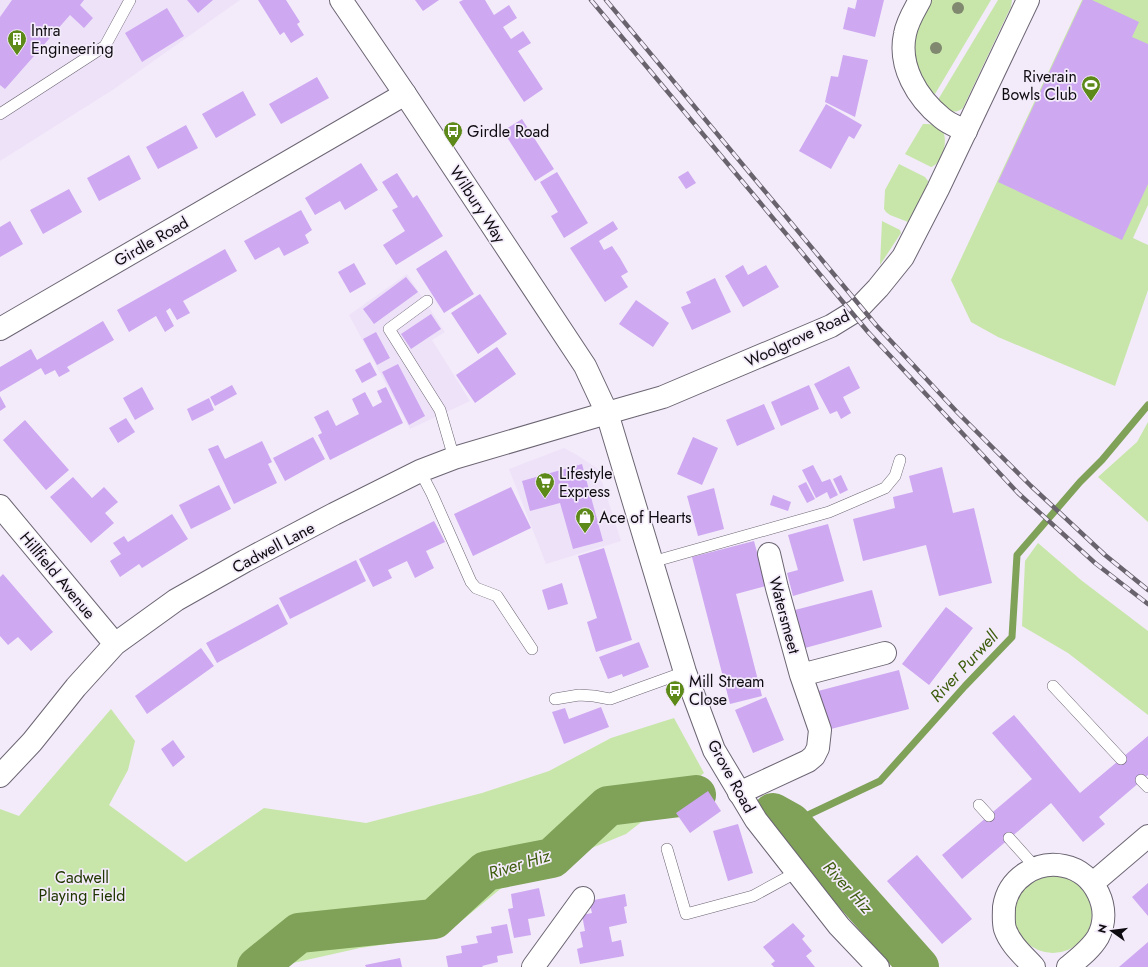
<svg xmlns="http://www.w3.org/2000/svg" width="1148" height="967" font-family="Jost,sans-serif">
	<style>
		.built { fill: #eee2f9 }
		.green { fill: #c8e6aa }
		.lines { fill: none; stroke-linecap: round; stroke-linejoin: round }
		.stream { stroke: #7fa158; stroke-width: 7 }
		.river { stroke: #7fa158; stroke-width: 40 }
		.building { fill: #cea8f1 }
		.service-casing { stroke: #6c6573; stroke-width: 12 }
		.minor-casing { stroke: #6c6573; stroke-width: 24 }
		.tertiary-casing { stroke: #6c6573; stroke-width: 24 }
		.service { stroke: #fff; stroke-width: 11 }
		.minor { stroke: #fff; stroke-width: 22 }
		.tertiary { stroke: #fff; stroke-width: 22 }
		.rail-casing { stroke: #68636c; stroke-width: 4.5 }
		.rail { stroke: #f3ebfa; stroke-width: 3; stroke-dasharray: 9; stroke-linecap: butt }
		.tree { fill: #808870 }
		.labels { text-anchor: middle; stroke-width: 3.5; stroke-linejoin: round; paint-order: stroke }
		.poi-label { font-size: 16px; fill: #0e0b10; stroke: #f3ebfa; text-anchor: start }
		.street-label { font-size: 16px; fill: #0e0b10; stroke: #f3ebfa }
		.park-label { font-size: 16px; fill: #213700; stroke: #f3ebfa }
		.water-label { font-size: 17px; font-style: italic; fill: #3d5d0c; stroke: #f3ebfa }
	</style>
	<rect width="100%" height="100%" fill="#f3ebfa"/>
	<!-- built -->
	<path class="built" d="M 0,0 L 240,0 L 114,89 L 0,161 Z
		M 407,274 L 445,332 L 432,340 L 470,401 L 410,429 L 349,315 Z
		M 564,448 L 577,455 L 598,469 L 621,541 L 546,564 L 509,469 Z"/>
	<!-- green -->
	<path class="green" d="M 927,0 L 991,0 L 932,99 L 919,82 L 912,47 Z
		M 998,0 L 1012,0 L 1011,7 L 1007,15 L 963,108 C 953,116 946,109 938,103 L 939,98 Z
		M 1082,0 L 1148,0 L 1148,205 L 1133,238 L 1148,245 L 1148,290 L 1115,386 L 998,337 L 971,322 L 951,280 Z
		M 923,124 C 927,124 932,124 936,125 C 952,130 944,164 931,167 L 905,154 Z
		M 899,164 L 925,177 L 928,181 L 927,187 L 908,222 L 890,215 L 886,212 L 884,209 L 885,190 Z
		M 882,221 L 900,230 L 901,233 L 880,265 Z
		M 1148,422 L 1148,522 L 1098,477 L 1137,442 Z
		M 1038,543 L 1081,580 L 1148,631 L 1148,715 L 1068,653 L 1022,626 L 1025,561 Z
		M 111,709 L 135,741 L 128,770 L 109,805 L 186,862 L 264,808 L 366,823 L 482,793 L 549,771 L 611,738 L 674,718 L 704,773 L 626,834 L 577,854 L 504,886 L 443,936 L 360,948 L 293,963 L 288,967 L 0,967 L 0,809 L 19,816 Z
		M1014 914a39 39 0 1 1 78 0a39 39 0 1 1-78 0Z"/>
	<g class="lines">
		<!-- stream -->
		<path class="stream" d="M 791,823 L 880,781 L 965,686 L 1012,637 L 1017,555 L 1080,482 L 1102,460 L 1148,405"/>
		<!-- river -->
		<path class="river" d="M 773,813 L 791,823 L 919,967
			M 257,967 L 299,933 L 434,919 L 486,871 L 552,858 L 608,806 L 696,795"/>
	</g>
	<!-- building -->
	<path class="building" d="M 12,0 L 84,0 L 80,5 L 93,18 L 84,28 L 70,15 L 5,89 L 0,85 L 0,17 Z
		M 187,0 L 213,0 L 198,13 Z
		M 258,0 L 286,0 L 300,22 L 297,24 L 304,35 L 291,43 L 284,32 L 280,35 Z
		M 415,0 L 439,0 L 423,11 Z
		M 463,0 L 485,0 L 494,15 L 509,5 L 517,18 L 503,27 L 511,39 L 523,31 L 531,43 L 518,51 L 543,89 L 524,102 L 459,2 Z
		M 857,0 L 884,0 L 875,37 L 843,29 L 848,7 L 855,9 Z
		M 1083,0 L 1092,0 L 1139,22 L 1132,37 L 1148,44 L 1148,184 L 1122,240 L 998,182 Z
		M 167,8 L 184,36 L 142,62 L 125,33 Z
		M 843,55 L 868,60 L 855,117 L 825,102 L 831,76 L 838,77 Z
		M 317,77 L 329,98 L 281,124 L 269,104 Z
		M 243,91 L 256,115 L 216,138 L 202,114 Z
		M 826,104 L 862,125 L 854,139 L 849,136 L 831,169 L 799,151 Z
		M 522,119 L 554,169 L 535,181 L 503,131 Z
		M 186,125 L 198,148 L 158,169 L 146,147 Z
		M 129,155 L 141,179 L 99,201 L 87,178 Z
		M 361,163 L 378,190 L 345,210 L 340,201 L 315,215 L 305,198 Z
		M 688,171 L 696,183 L 686,189 L 678,177 Z
		M 557,172 L 588,223 L 564,238 L 551,216 L 558,212 L 540,182 Z
		M 397,173 L 413,198 L 417,195 L 443,236 L 396,265 L 383,245 L 405,231 L 392,210 L 398,207 L 382,182 Z
		M 69,189 L 82,212 L 43,234 L 30,210 Z
		M 301,210 L 312,230 L 305,235 L 309,243 L 284,256 L 279,247 L 255,260 L 244,241 Z
		M 10,221 L 23,244 L 0,257 L 0,227 Z
		M 613,221 L 618,229 L 599,241 L 604,250 L 612,246 L 620,258 L 628,272 L 621,276 L 628,287 L 605,302 L 570,248 Z
		M 225,249 L 237,271 L 183,301 L 190,313 L 177,320 L 170,308 L 166,311 L 174,326 L 165,332 L 156,316 L 129,332 L 117,310 Z
		M 446,250 L 474,294 L 444,313 L 416,269 Z
		M 354,263 L 366,284 L 350,293 L 338,272 Z
		M 743,265 L 748,275 L 766,265 L 779,287 L 743,307 L 725,276 Z
		M 406,277 L 418,292 L 374,324 L 363,309 Z
		M 715,278 L 731,312 L 692,330 L 681,307 L 691,303 L 686,292 Z
		M 480,294 L 507,334 L 478,354 L 451,313 Z
		M 636,300 L 669,323 L 653,347 L 619,324 Z
		M 431,314 L 441,329 L 411,349 L 401,334 Z
		M 103,321 L 114,340 L 67,367 L 70,371 L 59,377 L 55,370 L 45,375 L 41,368 L 0,392 L 0,367 L 31,349 L 37,360 Z
		M 376,332 L 390,358 L 377,365 L 363,339 Z
		M 497,347 L 516,374 L 475,403 L 456,375 Z
		M 370,362 L 377,375 L 362,383 L 355,370 Z
		M 398,364 L 425,416 L 409,425 L 382,372 Z
		M 849,366 L 860,388 L 843,397 L 851,413 L 841,419 L 837,411 L 830,414 L 814,384 Z
		M 232,385 L 237,394 L 215,406 L 210,397 Z
		M 809,385 L 819,409 L 781,426 L 771,402 Z
		M 142,387 L 154,409 L 135,420 L 123,398 Z
		M 386,387 L 403,423 L 330,460 L 318,435 L 322,433 L 314,417 L 328,410 L 336,426 L 359,414 L 352,399 L 365,392 L 373,407 L 382,402 L 377,391 Z
		M 0,396 L 6,407 L 0,411 Z
		M 209,398 L 214,410 L 192,421 L 187,409 Z
		M 764,404 L 775,429 L 737,446 L 726,420 Z
		M 126,418 L 135,432 L 118,443 L 109,428 Z
		M 25,420 L 69,470 L 46,490 L 3,440 Z
		M 313,437 L 325,459 L 285,481 L 273,458 Z
		M 693,437 L 718,448 L 702,485 L 677,474 Z
		M 262,441 L 272,462 L 268,464 L 277,483 L 234,504 L 208,449 L 218,445 L 225,459 Z
		M 582,464 L 603,541 L 573,549 L 560,503 L 530,511 L 522,481 Z
		M 813,465 L 822,482 L 830,479 L 838,495 L 830,499 L 827,492 L 816,498 L 802,470 Z
		M 942,467 L 953,513 L 974,508 L 992,583 L 939,596 L 926,545 L 863,561 L 853,519 L 895,508 L 893,497 L 913,492 L 909,476 Z
		M 841,475 L 848,490 L 840,494 L 833,479 Z
		M 73,477 L 92,498 L 104,487 L 118,502 L 105,513 L 114,523 L 91,543 L 50,497 Z
		M 806,482 L 815,499 L 807,503 L 798,486 Z
		M 219,485 L 231,509 L 191,529 L 179,505 Z
		M 511,487 L 531,528 L 473,556 L 454,514 Z
		M 714,488 L 724,529 L 698,536 L 687,496 Z
		M 773,495 L 791,502 L 788,511 L 770,505 Z
		M 172,514 L 188,539 L 142,568 L 139,564 L 120,577 L 110,561 L 121,554 L 113,543 L 124,536 L 128,542 Z
		M 434,521 L 445,542 L 426,551 L 434,568 L 415,578 L 407,561 L 388,570 L 392,578 L 373,587 L 359,559 Z
		M 828,524 L 844,581 L 793,596 L 787,573 L 798,570 L 788,535 Z
		M 754,541 L 766,586 L 736,594 L 762,696 L 730,704 L 692,557 Z
		M 604,548 L 632,640 L 596,652 L 587,622 L 597,618 L 578,556 Z
		M 356,560 L 366,581 L 290,619 L 279,598 Z
		M 3,574 L 53,632 L 31,651 L 18,637 L 8,645 L 0,636 L 0,577 Z
		M 562,583 L 568,604 L 548,610 L 542,590 Z
		M 872,590 L 882,627 L 805,648 L 795,610 Z
		M 278,604 L 288,624 L 217,663 L 206,643 Z
		M 946,607 L 973,628 L 929,685 L 902,664 Z
		M 639,642 L 649,667 L 623,677 L 622,674 L 608,679 L 599,657 Z
		M 201,648 L 214,666 L 147,714 L 135,696 Z
		M 899,670 L 909,709 L 827,730 L 818,691 Z
		M 766,697 L 784,740 L 753,753 L 735,710 Z
		M 601,707 L 609,727 L 564,744 L 552,712 L 565,708 L 569,719 Z
		M 1014,715 L 1080,793 L 1148,736 L 1148,775 L 1099,817 L 1105,824 L 1083,842 L 1051,803 L 962,879 L 942,855 L 1032,779 L 992,733 Z
		M 173,740 L 185,757 L 173,767 L 161,749 Z
		M 708,791 L 721,811 L 690,833 L 676,813 Z
		M 738,824 L 753,873 L 728,881 L 713,831 Z
		M 917,855 L 972,919 L 942,944 L 887,881 Z
		M 1148,883 L 1148,916 L 1132,897 Z
		M 539,888 L 545,916 L 528,919 L 531,935 L 514,938 L 508,909 L 513,908 L 511,894 Z
		M 625,894 L 627,906 L 624,907 L 627,923 L 609,927 L 612,942 L 621,940 L 624,956 L 580,964 L 577,949 L 583,947 L 580,932 L 585,931 L 582,915 L 592,913 L 589,901 Z
		M 793,923 L 805,936 L 802,939 L 812,951 L 806,956 L 815,967 L 774,967 L 771,964 L 775,961 L 763,947 Z
		M 507,924 L 513,953 L 497,956 L 498,962 L 482,966 L 483,967 L 448,967 L 446,956 L 462,953 L 461,946 L 478,943 L 476,936 L 492,933 L 491,927 Z
		M 1148,942 L 1148,967 L 1119,967 Z
		M 400,958 L 402,967 L 366,967 L 365,965 Z"/>
	<g class="lines">
		<defs>
			<path id="service" d="M 0,114 L 105,46 L 130,0
				M 427,301 L 389,329 L 440,410 L 454,458
				M 420,471 L 432,494 L 471,582 L 476,588 L 497,596 L 532,649
				M 652,562 L 829,512 L 885,488 L 895,476 L 900,460
				M 1053,686 L 1121,759
				M 555,699 L 579,695 L 594,696 L 610,699 L 685,672
				M 1141,780 L 1148,787
				M 979,805 L 989,816
				M 1009,838 L 1036,868
				M 667,849 L 686,914 L 753,896 L 797,872"/>
			<path id="minor" d="M 920,0 C 914,11 907,22 905,34 C 898,66 917,98 942,118 C 949,124 958,127 966,131
				M 0,329 L 405,94
				M 0,506 L 115,644
				M 801,675 L 885,653
				M 0,776 L 32,742 L 76,687 L 115,644 L 176,600 L 245,561 L 334,514 L 420,471 L 454,458 L 607,413
				M 739,793 L 808,761 L 814,756 L 818,748 L 820,730 L 801,675 L 777,588 L 769,554
				M 1093,883 L 1148,836
				M 533,967 L 583,898
				M 1034,967 C 1023,955 1010,944 1005,929 C 1003,922 1004,914 1004,907 C 1008,879 1036,860 1064,866 C 1095,872 1113,909 1098,937 C 1091,949 1079,958 1068,967"/>
			<path id="tertiary" d="M 341,0 L 405,94 L 585,366 L 607,413 L 685,672 L 714,750 L 756,820 L 839,926 L 878,967
				M 607,413 L 663,397 L 831,326 L 857,310 L 878,288 L 903,257 L 938,189 L 1028,0"/>
		</defs>
		<!-- service casing -->
		<use href="#service" class="service-casing"/>
		<!-- minor casing -->
		<use href="#minor" class="minor-casing"/>
		<!-- tertiary casing -->
		<use href="#tertiary" class="tertiary-casing"/>
		<!-- service -->
		<use href="#service" class="service"/>
		<!-- minor -->
		<use href="#minor" class="minor"/>
		<!-- tertiary -->
		<use href="#tertiary" class="tertiary"/>
		<defs>
			<path id="rail" d="M 591,0 L 868,332 L 1018,493 L 1095,563 L 1148,604
				M 606,0 L 876,325 L 958,413 L 1031,486 L 1105,555 L 1148,590"/>
		</defs>
		<!-- rail casing -->
		<use href="#rail" class="rail-casing"/>
		<!-- rail -->
		<use href="#rail" class="rail"/>
	</g>
	<!-- trees -->
	<g class="tree">
		<circle cx="958" cy="8" r="6"/>
		<circle cx="936" cy="48" r="6"/>
	</g>
	<!-- icons -->
	<defs>
		<symbol id="building-pin" viewBox="-11 -11 22 30"><path d="M0 17L-7.5 6A9.5 9.5 0 1 1 7.5 6Z" fill="#5d8918" stroke="#f3ebfa"/><path d="M-4-6H4V6H1V3H-1V6H-4ZM-2.5-4.3h1.7v1.8h-1.7ZM.8-4.3h1.7v1.8H.8ZM-2.5-1h1.7V.8h-1.7ZM.8-1h1.7V.8H.8Z" fill="#fff"/></symbol>
		<symbol id="stadium-pin" viewBox="-11 -11 22 30"><path d="M0 17L-7.5 6A9.5 9.5 0 1 1 7.5 6Z" fill="#5d8918" stroke="#f3ebfa"/><path d="M0-5a6.5 5 0 1 0 0 10a6.5 5 0 1 0 0-10ZM-3.5-1.8h7v3.6h-7Z" fill="#fff"/></symbol>
		<symbol id="bus-pin" viewBox="-11 -11 22 30"><path d="M0 17L-7.5 6A9.5 9.5 0 1 1 7.5 6Z" fill="#5d8918" stroke="#f3ebfa"/><path d="M-5-6H5V4H4V6H2V4H-2V6H-4V4H-5ZM-3.5-4V0h7V-4ZM-3.5 1.2v1.5H-2V1.2ZM2 1.2v1.5H3.5V1.2Z" fill="#fff"/></symbol>
		<symbol id="supermarket-pin" viewBox="-11 -11 22 30"><path d="M0 17L-7.5 6A9.5 9.5 0 1 1 7.5 6Z" fill="#5d8918" stroke="#f3ebfa"/><path d="M-6-5.5h2.5l.6 2H6L4.5 2H-2.5L-4.4-4H-6ZM-1.5 3.2a1.3 1.3 0 1 0 .1 0ZM3 3.2a1.3 1.3 0 1 0 .1 0Z" fill="#fff"/></symbol>
		<symbol id="shop-pin" viewBox="-11 -11 22 30"><path d="M0 17L-7.5 6A9.5 9.5 0 1 1 7.5 6Z" fill="#5d8918" stroke="#f3ebfa"/><path d="M-5-2.5h2.3a2.7 3.5 0 0 1 5.4 0H5L5.5 6h-11ZM-1.5-2.5h3a1.5 2.3 0 0 0-3 0Z" fill="#fff"/></symbol>
	</defs>
	<g fill-rule="evenodd">
		<use href="#building-pin" x="6" y="28" width="22" height="30"/>
		<use href="#stadium-pin" x="1080" y="74" width="22" height="30"/>
		<use href="#bus-pin" x="442" y="120" width="22" height="30"/>
		<use href="#supermarket-pin" x="534" y="471" width="22" height="30"/>
		<use href="#shop-pin" x="574" y="506" width="22" height="30"/>
		<use href="#bus-pin" x="664" y="679" width="22" height="30"/>
	</g>
	<g class="labels">
		<!-- poi labels -->
		<g class="poi-label">
			<text x="31" y="36">Intra<tspan x="31" dy="18">Engineering</tspan></text>
			<text x="1077" y="82" text-anchor="end">Riverain<tspan x="1077" dy="18">Bowls Club</tspan></text>
			<text x="467" y="137">Girdle Road</text>
			<text x="559" y="479">Lifestyle<tspan x="559" dy="18">Express</tspan></text>
			<text x="599" y="523">Ace of Hearts</text>
			<text x="689" y="687">Mill Stream<tspan x="689" dy="18">Close</tspan></text>
		</g>
		<!-- street labels -->
		<g class="street-label">
			<text transform="translate(478 204) rotate(57)" y="6">Wilbury Way</text>
			<text transform="translate(151 241) rotate(-30)" y="6">Girdle Road</text>
			<text transform="translate(797 338) rotate(-25)" y="6">Woolgrove Road</text>
			<text transform="translate(273 547) rotate(-28)" y="6">Cadwell Lane</text>
			<text transform="translate(58 575) rotate(50)" y="6">Hillfield Avenue</text>
			<text transform="translate(785 615) rotate(75)" y="6">Watersmeet</text>
			<text transform="translate(732 776) rotate(61)" y="6">Grove Road</text>
		</g>
		<!-- park labels -->
		<g class="park-label">
			<text x="82" y="883">Cadwell<tspan x="82" dy="18">Playing Field</tspan></text>
		</g>
		<!-- water labels -->
		<g class="water-label">
			<text transform="translate(964 666) rotate(-47)" y="6">River Purwell</text>
			<text transform="translate(519 864) rotate(-17)" y="6">River Hiz</text>
			<text transform="translate(848 887) rotate(48)" y="6">River Hiz</text>
		</g>
	</g>
	<!-- north arrow -->
	<g transform="translate(1112 931) rotate(284)" stroke="#f3ebfa" stroke-width="3" paint-order="stroke">
	<path d="M0-3L7 15L0 10L-7 15Z" fill="#0e0b10"/>
	<text y="-6" font-size="11" font-weight="bold" text-anchor="middle" fill="#0e0b10">N</text>
	</g>
</svg>
